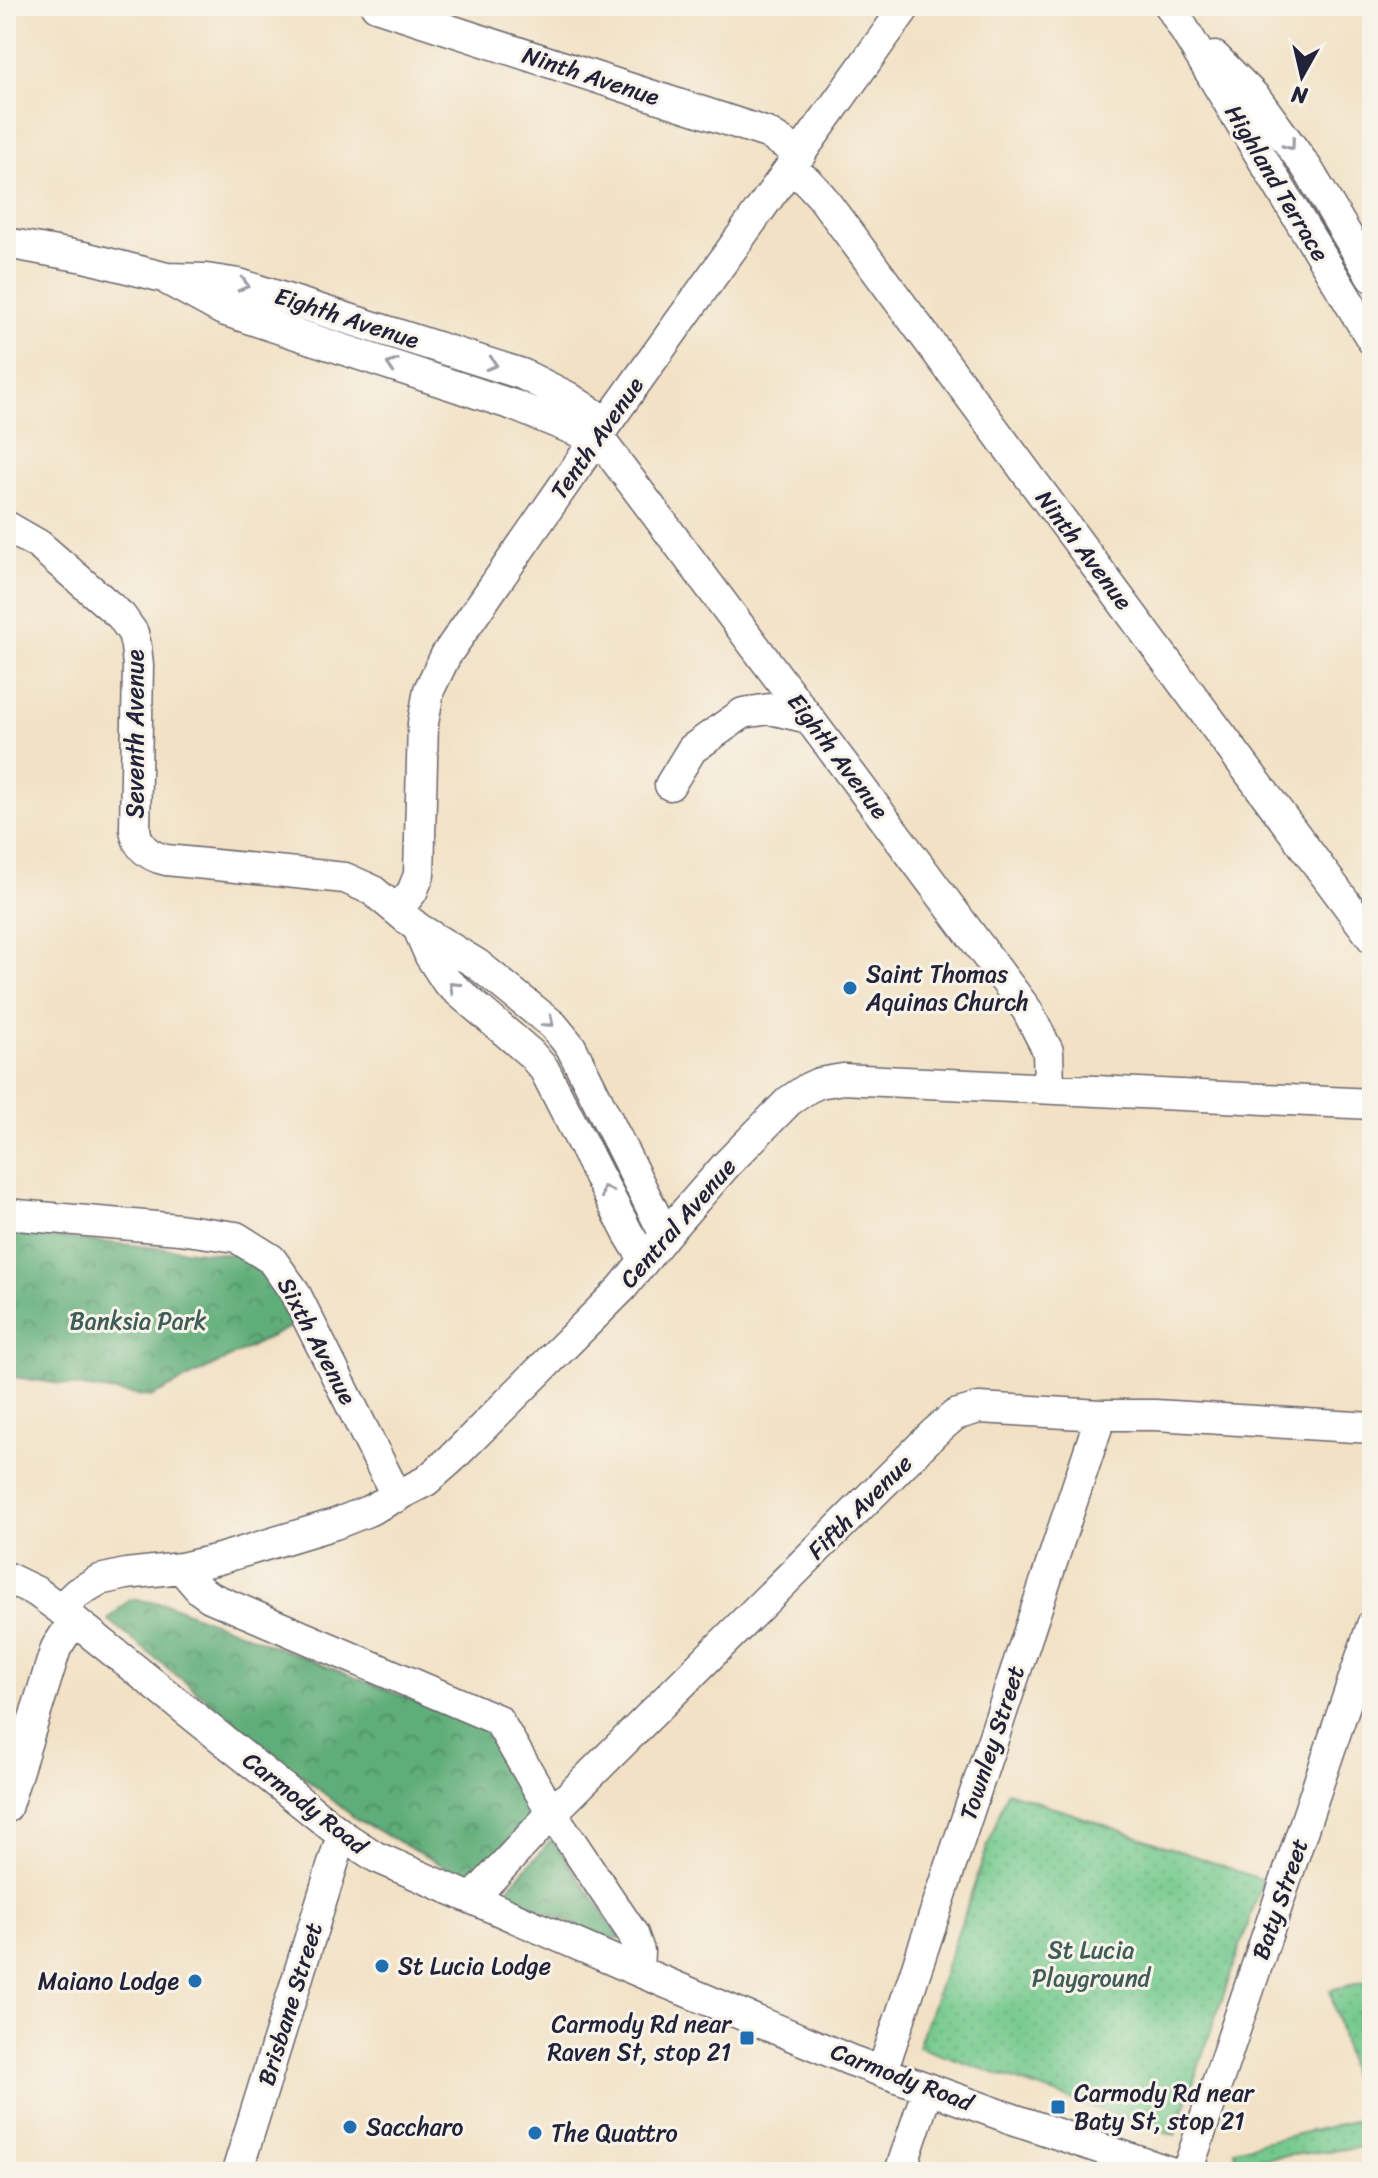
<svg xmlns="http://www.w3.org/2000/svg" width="1378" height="2178" font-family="Sriracha,sans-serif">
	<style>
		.forest { fill: url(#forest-crowns); stroke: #40685a; stroke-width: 2 }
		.park { fill: url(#park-dots); stroke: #4a7664; stroke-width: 2 }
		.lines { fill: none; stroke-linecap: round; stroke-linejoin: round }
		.minor-casing { stroke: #6b656b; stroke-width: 33 }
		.minor { stroke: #fff; stroke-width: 30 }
		.oneway { stroke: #9c9ca7 }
		.poi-dot { fill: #1f6fb2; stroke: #f7f3e8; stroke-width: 3 }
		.labels { text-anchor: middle; stroke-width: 6; stroke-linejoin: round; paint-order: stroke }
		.street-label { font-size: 24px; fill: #22223b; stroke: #f7f3e8 }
		.poi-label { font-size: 24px; fill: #22223b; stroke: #f7f3e8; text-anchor: start }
		.park-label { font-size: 24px; fill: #3e5c58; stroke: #f7f3e8 }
	</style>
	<defs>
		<pattern id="forest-crowns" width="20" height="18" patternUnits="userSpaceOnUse" patternTransform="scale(2)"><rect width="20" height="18" fill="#5ead78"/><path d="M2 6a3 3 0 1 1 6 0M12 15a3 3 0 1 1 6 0" fill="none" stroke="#4d8c64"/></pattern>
		<pattern id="park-dots" width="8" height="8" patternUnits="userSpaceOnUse" patternTransform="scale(2)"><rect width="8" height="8" fill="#73c98d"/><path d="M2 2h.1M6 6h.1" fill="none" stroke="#63ac7b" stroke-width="1.8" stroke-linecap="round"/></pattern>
	</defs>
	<rect width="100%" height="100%" fill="#f7f3e8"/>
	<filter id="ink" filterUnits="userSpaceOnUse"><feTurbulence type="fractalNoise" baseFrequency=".0125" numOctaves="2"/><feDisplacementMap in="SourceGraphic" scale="16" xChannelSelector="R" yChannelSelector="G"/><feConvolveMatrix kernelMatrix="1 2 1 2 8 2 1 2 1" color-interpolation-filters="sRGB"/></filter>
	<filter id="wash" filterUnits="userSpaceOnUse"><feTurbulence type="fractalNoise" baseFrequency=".006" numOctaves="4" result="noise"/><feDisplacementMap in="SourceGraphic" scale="32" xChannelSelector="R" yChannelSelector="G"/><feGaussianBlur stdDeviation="1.8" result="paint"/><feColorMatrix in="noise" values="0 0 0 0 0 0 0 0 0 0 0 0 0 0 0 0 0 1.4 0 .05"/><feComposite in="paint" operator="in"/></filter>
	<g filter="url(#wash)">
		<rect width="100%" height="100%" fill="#f2e1c5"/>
		<!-- forest -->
		<path class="forest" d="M 6,1233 L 234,1255 L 272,1275 L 294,1325 L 151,1397 L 6,1376 Z
			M 130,1599 L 167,1604 L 490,1730 L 537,1814 L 475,1873 L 451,1870 L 356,1819 L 108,1620 Z
			M 552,1839 L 621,1938 L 601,1937 L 504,1893 Z"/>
		<!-- park -->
		<path class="park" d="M 1007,1791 L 1263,1880 L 1175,2135 L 918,2047 Z
			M 1372,1980 L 1372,2146 L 1237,2161 L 1234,2149 L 1362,2119 L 1330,1990 Z"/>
	</g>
	<g filter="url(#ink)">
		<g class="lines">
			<defs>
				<path id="minor" d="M 376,6 L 767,133 L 801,154
					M 1170,6 L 1372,340
					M 1215,57 L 1256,98 L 1307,168 L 1372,277
					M 790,169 L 807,181 L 821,196 L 1372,938
					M 6,243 L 84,257 L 167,278 L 206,279 L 239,284 L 522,374 L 568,397 L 607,423
					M 168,280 L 223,310 L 513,405 L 597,439
					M 598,437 C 742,627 884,819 1027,1010 L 1048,1051 L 1049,1087
					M 6,526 L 39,545 L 121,616 L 133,633 L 136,646 L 138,666 L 135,829 C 137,847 149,856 166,860 L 345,878 L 372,890 L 418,928 L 477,964 L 553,1025 L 571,1047 L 665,1235
					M 670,785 L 692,749 L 743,713 L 770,709 L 808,718
					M 397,910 L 412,892 L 419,875 L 423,723 L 429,690 L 446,655 L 607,423 L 906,6
					M 418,928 L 430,956 L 447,982 L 530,1053 L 544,1069 L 628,1233 L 644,1259
					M 6,1214 L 179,1229 L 236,1237 L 271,1259 L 294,1291 L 397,1497
					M 181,1568 L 200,1590 L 210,1597 L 498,1720 L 552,1813 L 633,1934 L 639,1951 L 638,1971
					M 6,1577 L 37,1592 L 60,1609 L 342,1835 L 376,1857 L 638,1971 L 850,2060 L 1007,2117 L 1170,2172
					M 60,1609 L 77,1593 L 99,1580 L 126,1574 L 181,1568 L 219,1559 L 335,1524 L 368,1511 L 426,1481 L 450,1460 L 622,1288 L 665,1235 L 727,1164 L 789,1101 L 808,1088 L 819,1083 L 843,1079 L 862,1080 L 1372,1104
					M 6,1808 L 56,1648 L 74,1620
					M 472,1899 L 552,1813 L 934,1433 L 955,1415 L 979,1408 L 1101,1415 L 1155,1415 L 1372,1428
					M 882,2072 L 1101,1415
					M 237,2172 L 342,1835
					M 900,2172 L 928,2088
					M 1187,2172 L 1372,1625"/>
			</defs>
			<!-- minor casing -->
			<use href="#minor" class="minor-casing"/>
			<!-- minor -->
			<use href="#minor" class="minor"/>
		</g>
		<!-- one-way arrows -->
		<defs><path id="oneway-chevron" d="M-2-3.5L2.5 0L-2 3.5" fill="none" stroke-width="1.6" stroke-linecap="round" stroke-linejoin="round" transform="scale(2)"/></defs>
		<g class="oneway">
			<use href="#oneway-chevron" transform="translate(1290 145) rotate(54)"/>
			<use href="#oneway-chevron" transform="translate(244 285) rotate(16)"/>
			<use href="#oneway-chevron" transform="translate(492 364) rotate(18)"/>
			<use href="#oneway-chevron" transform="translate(392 365) rotate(-162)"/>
			<use href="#oneway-chevron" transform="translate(454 987) rotate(-137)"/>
			<use href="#oneway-chevron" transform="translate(549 1022) rotate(40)"/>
			<use href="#oneway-chevron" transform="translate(606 1191) rotate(-117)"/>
		</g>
	</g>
	<!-- markers -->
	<g class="poi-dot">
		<circle cx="850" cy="988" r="8"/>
		<circle cx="382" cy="1966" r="8"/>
		<circle cx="195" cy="1981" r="8"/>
		<rect x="739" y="2030" width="16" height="16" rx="4"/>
		<rect x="1050" y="2099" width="16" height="16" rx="4"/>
		<circle cx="350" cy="2127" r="8"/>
		<circle cx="535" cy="2133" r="8"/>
	</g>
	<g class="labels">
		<!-- street labels -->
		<g class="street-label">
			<text transform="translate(591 76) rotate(18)" y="8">Ninth Avenue</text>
			<text transform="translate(1277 183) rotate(59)" y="8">Highland Terrace</text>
			<text transform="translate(347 318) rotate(18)" y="8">Eighth Avenue</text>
			<text transform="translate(597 438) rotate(-55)" y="8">Tenth Avenue</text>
			<text transform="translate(1084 550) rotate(53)" y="8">Ninth Avenue</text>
			<text transform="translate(135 734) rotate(-90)" y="8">Seventh Avenue</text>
			<text transform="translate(838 756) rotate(53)" y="8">Eighth Avenue</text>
			<text transform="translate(678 1223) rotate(-49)" y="8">Central Avenue</text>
			<text transform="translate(317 1341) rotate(62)" y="8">Sixth Avenue</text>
			<text transform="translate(860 1507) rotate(-45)" y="8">Fifth Avenue</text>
			<text transform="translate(992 1743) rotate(-72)" y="8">Townley Street</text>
			<text transform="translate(305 1803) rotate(38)" y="8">Carmody Road</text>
			<text transform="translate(1280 1899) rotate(-71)" y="8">Baty Street</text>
			<text transform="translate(290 2004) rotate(-73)" y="8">Brisbane Street</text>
			<text transform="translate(902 2077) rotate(21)" y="8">Carmody Road</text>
		</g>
		<!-- poi labels -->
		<g class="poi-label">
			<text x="866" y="982">Saint Thomas<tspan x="866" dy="28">Aquinas Church</tspan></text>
			<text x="398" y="1974">St Lucia Lodge</text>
			<text x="179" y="1989" text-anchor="end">Maiano Lodge</text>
			<text x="731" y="2032" text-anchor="end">Carmody Rd near<tspan x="731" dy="28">Raven St, stop 21</tspan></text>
			<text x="1074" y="2101">Carmody Rd near<tspan x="1074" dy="28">Baty St, stop 21</tspan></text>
			<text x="366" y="2135">Saccharo</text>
			<text x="551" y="2141">The Quattro</text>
		</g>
		<!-- park labels -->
		<g class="park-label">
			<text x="138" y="1329">Banksia Park</text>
			<text x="1091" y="1958">St Lucia<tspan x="1091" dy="28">Playground</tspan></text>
		</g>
	</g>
	<!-- margin -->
	<rect width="1378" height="2178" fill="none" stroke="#f7f3e8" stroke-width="32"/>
	<!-- north arrow -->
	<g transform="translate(1302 76) rotate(188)" stroke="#f7f3e8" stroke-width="6" paint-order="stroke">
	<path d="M0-6L14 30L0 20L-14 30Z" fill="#22223b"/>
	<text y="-12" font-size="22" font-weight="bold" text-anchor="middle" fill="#22223b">N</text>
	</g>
</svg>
